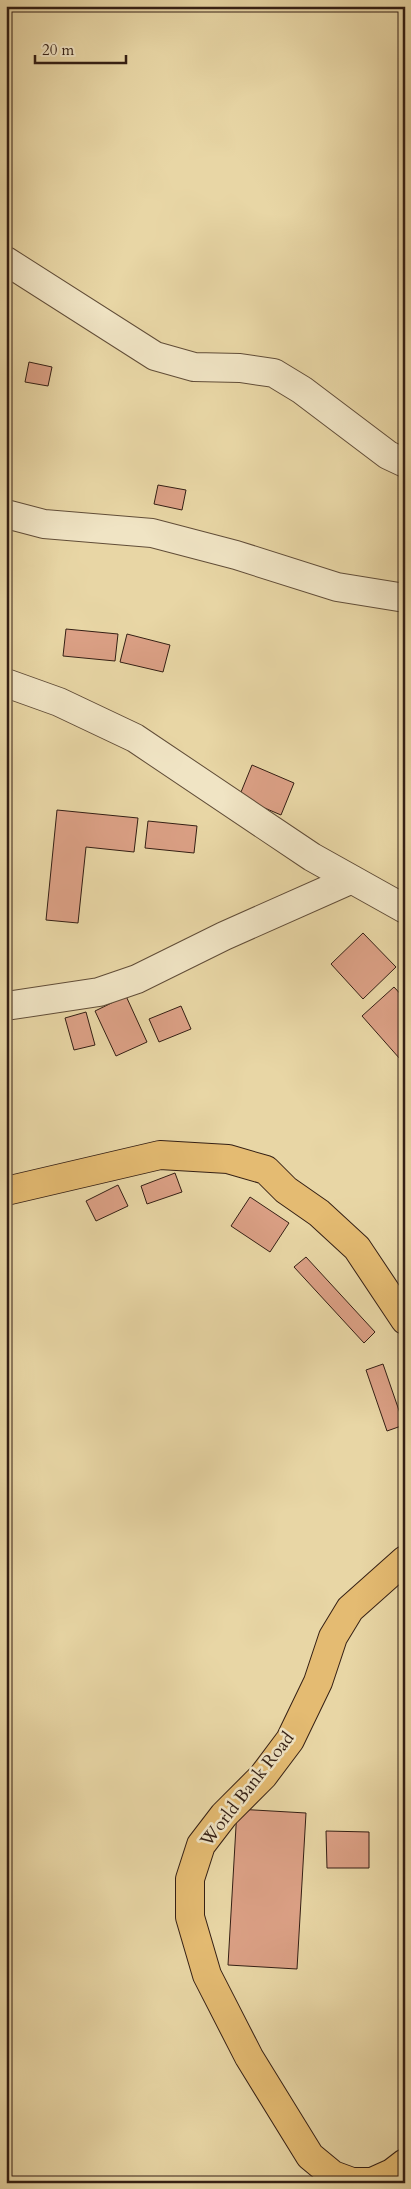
<svg xmlns="http://www.w3.org/2000/svg" width="411" height="2189" font-family="Cardo,serif">
	<style>
		.building { fill: #dba085; stroke: #341f14 }
		.lines { fill: none; stroke-linecap: round; stroke-linejoin: round }
		.minor-casing { stroke: #614d38; stroke-width: 30 }
		.major-casing { stroke: #341f14; stroke-width: 30 }
		.minor { stroke: #f0e4c4; stroke-width: 28 }
		.major { stroke: #e4bb72; stroke-width: 28 }
		.labels { text-anchor: middle; stroke-width: 5; stroke-linejoin: round; paint-order: stroke }
		.street-label { font-size: 18px; fill: #341f14; stroke: #f0e4c4 }
	</style>
	<rect width="100%" height="100%" fill="#e8d6a5"/>
	<filter id="stains"><feTurbulence type="fractalNoise" baseFrequency=".004" numOctaves="4"/><feColorMatrix values="0 0 0 0 .2 0 0 0 0 .09 0 0 0 0 .02 0 0 0 .5 -.17"/></filter>
	<radialGradient id="worn" r=".72"><stop offset=".6" stop-color="#630" stop-opacity="0"/><stop offset="1" stop-color="#630" stop-opacity=".3"/></radialGradient>
	<!-- building -->
	<path class="building" d="M 29,362 L 52,367 L 48,386 L 25,382 Z
		M 158,485 L 186,490 L 182,510 L 154,504 Z
		M 66,629 L 118,634 L 115,661 L 63,656 Z
		M 127,634 L 170,645 L 163,672 L 120,662 Z
		M 252,765 L 294,783 L 281,815 L 239,797 Z
		M 57,810 L 138,818 L 134,852 L 86,847 L 78,923 L 46,920 Z
		M 148,821 L 197,826 L 194,853 L 145,848 Z
		M 363,933 L 396,967 L 363,999 L 331,964 Z
		M 394,987 L 405,999 L 405,1055 L 400,1059 L 362,1016 Z
		M 126,996 L 147,1042 L 116,1056 L 95,1011 Z
		M 181,1006 L 191,1029 L 159,1042 L 149,1019 Z
		M 86,1012 L 95,1045 L 74,1050 L 65,1018 Z
		M 175,1173 L 182,1192 L 147,1204 L 141,1186 Z
		M 118,1185 L 128,1206 L 96,1221 L 86,1201 Z
		M 250,1197 L 289,1223 L 270,1252 L 231,1226 Z
		M 306,1257 L 375,1332 L 364,1343 L 294,1267 Z
		M 383,1364 L 404,1425 L 387,1431 L 366,1370 Z
		M 237,1809 L 306,1813 L 297,1969 L 228,1965 Z
		M 326,1831 L 369,1832 L 369,1868 L 327,1868 Z"/>
	<g class="lines">
		<defs>
			<path id="minor" d="M 6,261 L 155,356 L 194,367 L 240,368 L 274,373 L 302,390 L 388,455 L 405,463
				M 6,514 L 44,524 L 152,533 L 236,555 L 337,587 L 405,598
				M 6,683 L 59,702 L 135,738 L 312,857 L 405,909
				M 6,1006 L 99,992 L 137,979 L 224,936 L 350,880"/>
			<path id="major" d="M 6,1191 L 160,1155 L 228,1159 L 266,1170 L 286,1190 L 319,1213 L 357,1248 L 405,1320
				M 405,1560 L 350,1609 L 333,1637 L 318,1682 L 290,1740 L 263,1776 L 224,1815 L 201,1845 L 190,1879 L 190,1917 L 207,1975 L 249,2057 L 310,2156 L 333,2175 L 352,2182 L 372,2182 L 392,2173 L 405,2163"/>
		</defs>
		<!-- minor casing -->
		<use href="#minor" class="minor-casing"/>
		<!-- major casing -->
		<use href="#major" class="major-casing"/>
		<!-- minor -->
		<use href="#minor" class="minor"/>
		<!-- major -->
		<use href="#major" class="major"/>
	</g>
	<g class="labels">
		<!-- street labels -->
		<g class="street-label">
			<text transform="translate(247 1789) rotate(-52)" y="6">World Bank Road</text>
		</g>
	</g>
	<!-- margin -->
	<rect width="411" height="2189" fill="none" stroke="#e8d6a5" stroke-width="25"/>
	<rect x="8" y="8" width="396" height="2174" fill="none" stroke="#341f14" stroke-width="2.5"/>
	<rect x="12" y="12" width="386" height="2164" fill="none" stroke="#341f14"/>
	<!-- scale -->
	<path d="M35 55v8h91v-8" fill="none" stroke="#341f14" stroke-width="2.5"/>
	<text x="42" y="55" font-size="15" fill="#341f14" stroke="#f0e4c4" stroke-width="4" paint-order="stroke">20 m</text>
	<rect width="100%" height="100%" filter="url(#stains)"/>
	<rect width="100%" height="100%" fill="url(#worn)"/>
</svg>
